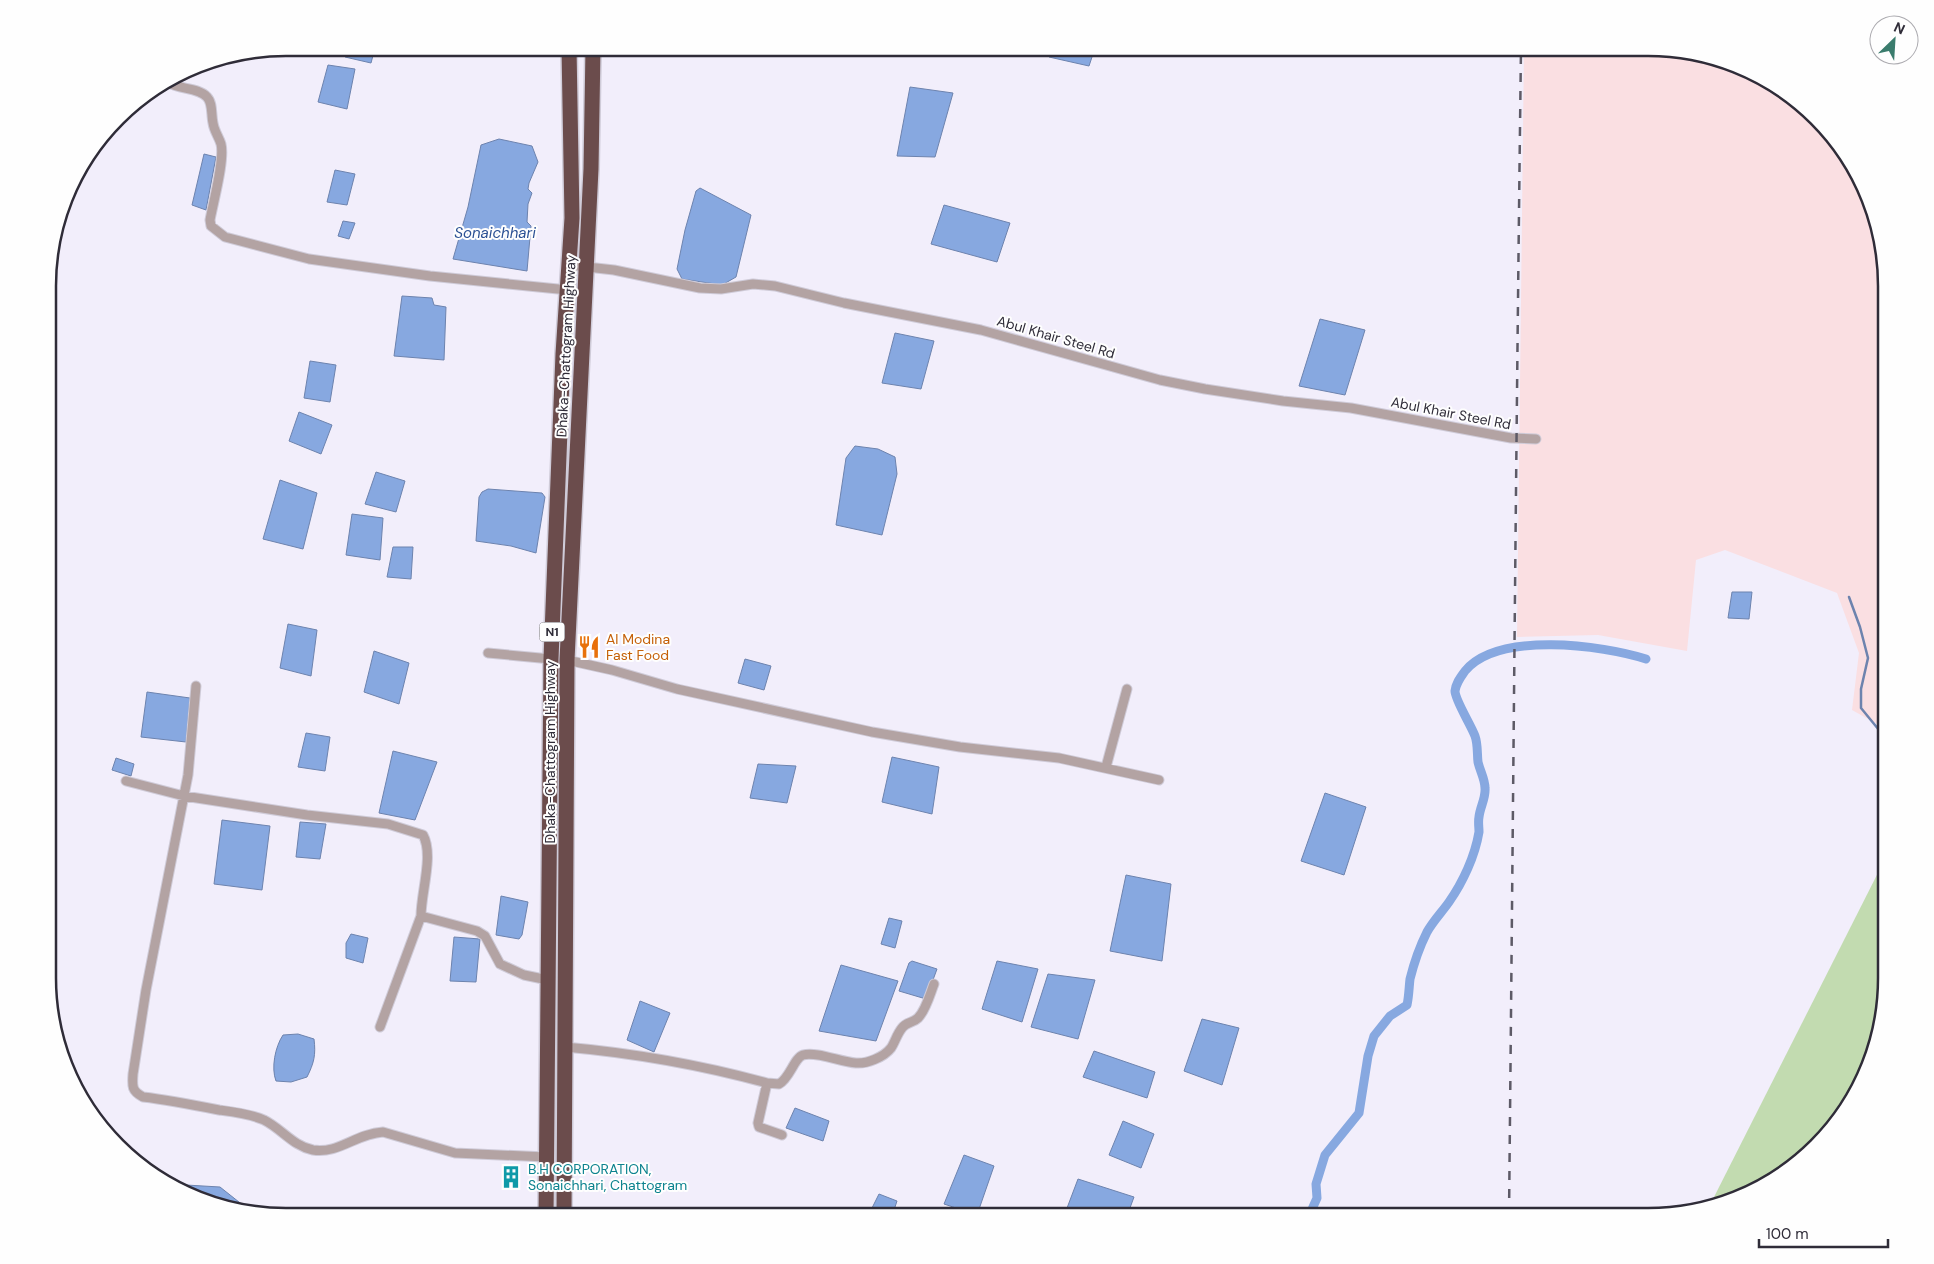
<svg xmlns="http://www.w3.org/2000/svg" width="1934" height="1264" font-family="'DM Sans',sans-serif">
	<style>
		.industrial { fill: #fadfe2 }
		.green { fill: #c2dbb0 }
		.water { fill: #87a8e0; stroke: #6d83ae }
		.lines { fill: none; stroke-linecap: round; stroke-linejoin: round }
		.stream { stroke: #6d83ae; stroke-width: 2.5 }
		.canal { stroke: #87a8e0; stroke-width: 9 }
		.street-casing { stroke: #cfcbd8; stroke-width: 11 }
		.highway-casing { stroke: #cfcbd8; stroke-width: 18 }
		.street { stroke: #b3a3a3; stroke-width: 9 }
		.highway { stroke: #6b4c4c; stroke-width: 15 }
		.rail { stroke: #5d5a66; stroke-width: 2.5; stroke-dasharray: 9 9; stroke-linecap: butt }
		.labels { text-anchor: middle; stroke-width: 4; stroke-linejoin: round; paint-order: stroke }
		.shield { fill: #fefefe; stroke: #6d6b73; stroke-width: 1 }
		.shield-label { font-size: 12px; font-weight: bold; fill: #2f2c38 }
		.street-label { font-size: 14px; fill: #2f2c38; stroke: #fefefe }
		.food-label { font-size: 14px; fill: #c56008; stroke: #fefefe; text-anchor: start }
		.culture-label { font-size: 14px; fill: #0d838f; stroke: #fefefe; text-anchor: start }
		.water-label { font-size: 15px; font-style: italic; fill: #2a5094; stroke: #fefefe }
		.rim { fill: none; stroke: #2f2c38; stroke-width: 2.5 }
	</style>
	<rect width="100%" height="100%" fill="#f2eefb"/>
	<!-- industrial -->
	<path class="industrial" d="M 1524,48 L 1648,48 L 1724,60 L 1780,88 L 1855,167 L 1886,271 L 1886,729 L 1852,710 L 1859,653 L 1837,593 L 1725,550 L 1696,560 L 1687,651 L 1598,635 L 1517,637 Z"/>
	<!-- green -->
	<path class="green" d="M 1886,857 L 1886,993 L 1874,1054 L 1846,1110 L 1767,1185 L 1712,1201 Z"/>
	<!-- water -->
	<path class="water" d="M 348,48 L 375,48 L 371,63 L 345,57 Z
		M 1052,48 L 1095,48 L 1089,66 L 1049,57 Z
		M 328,65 L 355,69 L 347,109 L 318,102 Z
		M 910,87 L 953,93 L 935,157 L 897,156 Z
		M 499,139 L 532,146 L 538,162 L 529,183 L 528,189 L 532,193 L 528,204 L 527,222 L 531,226 L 527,271 L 453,259 L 468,207 L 481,145 Z
		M 204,154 L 216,157 L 206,210 L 192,205 Z
		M 335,170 L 355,174 L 347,205 L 327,202 Z
		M 700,188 L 751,215 L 736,277 L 722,285 L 682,279 L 677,269 L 685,230 L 696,191 Z
		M 944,205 L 1010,223 L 997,262 L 931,244 Z
		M 343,221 L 355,223 L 349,239 L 338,236 Z
		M 402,296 L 432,298 L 434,305 L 446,307 L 444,360 L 394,356 Z
		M 1320,319 L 1365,330 L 1345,395 L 1299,386 Z
		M 895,333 L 934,341 L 921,389 L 882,383 Z
		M 310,361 L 336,365 L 330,402 L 304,398 Z
		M 299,412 L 332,425 L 321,454 L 289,441 Z
		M 855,446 L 878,449 L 895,457 L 897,474 L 882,535 L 836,525 L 846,458 Z
		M 376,472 L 405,481 L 396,512 L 365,504 Z
		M 280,480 L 317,493 L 303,549 L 263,539 Z
		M 488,489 L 542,493 L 545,497 L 536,553 L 511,546 L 476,541 L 479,497 L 482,492 Z
		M 352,514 L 383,518 L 380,560 L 346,555 Z
		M 393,547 L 413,547 L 411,579 L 387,577 Z
		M 1732,592 L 1752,592 L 1749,619 L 1728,618 Z
		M 288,624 L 317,630 L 311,676 L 280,668 Z
		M 374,651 L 409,663 L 399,704 L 364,692 Z
		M 745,659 L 771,666 L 764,690 L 738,683 Z
		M 147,692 L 190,698 L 186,742 L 141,737 Z
		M 306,733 L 330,737 L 325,771 L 298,767 Z
		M 393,751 L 437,762 L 415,820 L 379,813 Z
		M 892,757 L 939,767 L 932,814 L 882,802 Z
		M 116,758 L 134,764 L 131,776 L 112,770 Z
		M 758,764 L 796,766 L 787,803 L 750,798 Z
		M 1325,793 L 1366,807 L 1344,875 L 1301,861 Z
		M 222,820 L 270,826 L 262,890 L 214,884 Z
		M 300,822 L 326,824 L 320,859 L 296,857 Z
		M 1126,875 L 1171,884 L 1162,961 L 1110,951 Z
		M 501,896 L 528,902 L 522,935 L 519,939 L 496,935 Z
		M 889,918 L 902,921 L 895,948 L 881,944 Z
		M 351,934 L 368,938 L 363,963 L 346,958 L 346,943 Z
		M 454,937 L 480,939 L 476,982 L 450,981 Z
		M 912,961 L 937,969 L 926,999 L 899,991 L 909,963 Z
		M 997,961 L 1038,969 L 1022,1022 L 982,1009 Z
		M 841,965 L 898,981 L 876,1041 L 819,1031 Z
		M 1048,974 L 1095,980 L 1078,1039 L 1031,1027 Z
		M 640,1001 L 670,1013 L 654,1052 L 627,1040 Z
		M 1202,1019 L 1239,1028 L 1222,1085 L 1184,1071 Z
		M 298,1034 L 314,1039 C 316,1055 314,1063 307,1077 L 291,1082 L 276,1081 C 271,1068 275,1047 283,1035 Z
		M 1094,1051 L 1155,1072 L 1147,1098 L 1083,1077 Z
		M 795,1108 L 829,1121 L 823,1141 L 786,1128 Z
		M 1123,1121 L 1154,1134 L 1141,1168 L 1109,1155 Z
		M 964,1155 L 994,1166 L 977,1215 L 944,1204 Z
		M 1078,1179 L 1134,1197 L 1127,1216 L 1064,1216 Z
		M 169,1184 L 220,1187 L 249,1210 L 210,1204 Z
		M 879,1194 L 897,1201 L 892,1216 L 868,1216 Z"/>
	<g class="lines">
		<!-- stream -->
		<path class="stream" d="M 1849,597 L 1860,627 L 1868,658 L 1861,689 L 1861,708 L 1879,730 L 1886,733"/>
		<!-- canal -->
		<path class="canal" d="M 1309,1216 L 1317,1198 L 1316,1184 L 1325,1155 L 1359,1113 L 1368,1056 L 1374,1036 L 1390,1016 L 1407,1005 C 1409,996 1409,987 1410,979 C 1414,963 1420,946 1427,932 C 1433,921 1442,912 1449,902 C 1463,882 1475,856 1479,832 C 1479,827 1478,822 1479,817 C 1480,807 1486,798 1485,788 C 1485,779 1480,771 1478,762 C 1477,754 1478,744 1475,736 C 1471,725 1455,700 1455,691 C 1456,683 1460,678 1465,671 C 1498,631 1602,645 1646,659"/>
		<defs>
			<path id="street" d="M 168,82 C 179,90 198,87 207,97 C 213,103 211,115 213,123 C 214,131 219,137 221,144 C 225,160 213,203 210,220 L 211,226 L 225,237 L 309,259 L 430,276 L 568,290
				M 569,265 L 614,270 L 700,288 L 721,289 L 753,284 L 775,286 L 844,303 L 981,330 L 1160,380 L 1205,389 L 1283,401 L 1351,408 L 1511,438 L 1536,439
				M 488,653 L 551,659
				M 567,660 L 612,670 L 677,689 L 872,732 L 960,747 L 1059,758 L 1159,780
				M 196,686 L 188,775 L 146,990 L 133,1074 C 132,1087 132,1091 143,1097 C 169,1100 194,1105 219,1110 C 234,1112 251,1114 264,1120 C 282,1129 293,1146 313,1150 C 339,1154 355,1134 383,1132 L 455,1153 L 546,1157
				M 1106,767 L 1127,689
				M 126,781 L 184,796 L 307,815 L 388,824 L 423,835 C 434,855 421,892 421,916 L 477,931 L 485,936 L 500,964 L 524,975 L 548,980
				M 380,1027 L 421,916
				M 565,1047 C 633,1053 701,1065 767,1083 L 779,1084 C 790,1078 794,1058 803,1055 C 816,1051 841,1062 856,1063 C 867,1064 884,1057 891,1048 C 895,1042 897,1034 902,1028 C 906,1022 913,1023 918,1018 C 926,1010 930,994 934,984
				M 767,1083 L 758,1123 L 759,1127 L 782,1135"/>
			<path id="highway" d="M 546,1216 L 551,659 L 563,354 L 572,218 L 569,48
				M 564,1216 L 567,660 L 591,169 L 593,48"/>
		</defs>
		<!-- street casing -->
		<use href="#street" class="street-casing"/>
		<!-- highway casing -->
		<use href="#highway" class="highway-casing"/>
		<!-- street -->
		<use href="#street" class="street"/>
		<!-- highway -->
		<use href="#highway" class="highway"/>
		<!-- rail -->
		<path class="rail" d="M 1509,1216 C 1513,826 1516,437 1521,48"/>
	</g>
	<!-- icons -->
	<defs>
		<symbol id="restaurant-bare" viewBox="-9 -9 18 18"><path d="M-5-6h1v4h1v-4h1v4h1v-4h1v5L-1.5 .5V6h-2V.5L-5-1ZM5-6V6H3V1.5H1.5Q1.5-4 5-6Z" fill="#e8710a" stroke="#fefefe" stroke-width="2.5" paint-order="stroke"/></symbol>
		<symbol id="building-bare" viewBox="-9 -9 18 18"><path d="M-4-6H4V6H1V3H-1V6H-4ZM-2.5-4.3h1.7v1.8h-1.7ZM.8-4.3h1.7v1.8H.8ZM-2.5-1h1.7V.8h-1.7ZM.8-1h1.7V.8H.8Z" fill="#0f9aa8" stroke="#fefefe" stroke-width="2.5" paint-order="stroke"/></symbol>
	</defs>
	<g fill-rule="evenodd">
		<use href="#restaurant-bare" x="573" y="631" width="32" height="32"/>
		<use href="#building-bare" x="495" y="1161" width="32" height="32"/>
	</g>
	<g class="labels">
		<!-- shield labels -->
		<rect class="shield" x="539.5" y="622.5" width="25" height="19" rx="4"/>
		<g class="shield-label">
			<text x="552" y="636">N1</text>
		</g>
		<!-- street labels -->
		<g class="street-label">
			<text transform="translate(1056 337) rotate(16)" y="5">Abul Khair Steel Rd</text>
			<text transform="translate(566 346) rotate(-87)" y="5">Dhaka-Chattogram Highway</text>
			<text transform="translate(1451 413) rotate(11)" y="5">Abul Khair Steel Rd</text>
			<text transform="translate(550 752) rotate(-90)" y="5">Dhaka-Chattogram Highway</text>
		</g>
		<!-- food labels -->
		<g class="food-label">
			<text x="606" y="644">Al Modina<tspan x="606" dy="16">Fast Food</tspan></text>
		</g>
		<!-- culture labels -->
		<g class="culture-label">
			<text x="528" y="1174">B.H CORPORATION,<tspan x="528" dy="16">Sonaichhari, Chattogram</tspan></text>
		</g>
		<!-- water labels -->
		<g class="water-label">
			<text x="495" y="238">Sonaichhari</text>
		</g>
	</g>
	<!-- crop -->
	<path d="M0 0H1934V1264H0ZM286 56H1648A230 230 0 0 1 1878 286V978A230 230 0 0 1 1648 1208H286A230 230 0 0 1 56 978V286A230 230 0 0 1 286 56Z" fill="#fefefe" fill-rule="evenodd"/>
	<path class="rim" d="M286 56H1648A230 230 0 0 1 1878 286V978A230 230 0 0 1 1648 1208H286A230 230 0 0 1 56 978V286A230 230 0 0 1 286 56Z"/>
	<!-- north arrow -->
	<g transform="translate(1894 40) rotate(25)"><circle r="24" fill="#fefefe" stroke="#abaaaf"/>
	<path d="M0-4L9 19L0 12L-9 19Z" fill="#3a7c6d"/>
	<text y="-8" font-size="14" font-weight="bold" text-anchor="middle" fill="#2f2c38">N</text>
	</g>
	<!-- scale -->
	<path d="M1759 1239v8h129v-8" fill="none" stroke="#2f2c38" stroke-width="2.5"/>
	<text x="1766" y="1239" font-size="15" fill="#2f2c38" stroke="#fefefe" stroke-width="4" paint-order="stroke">100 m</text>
</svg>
